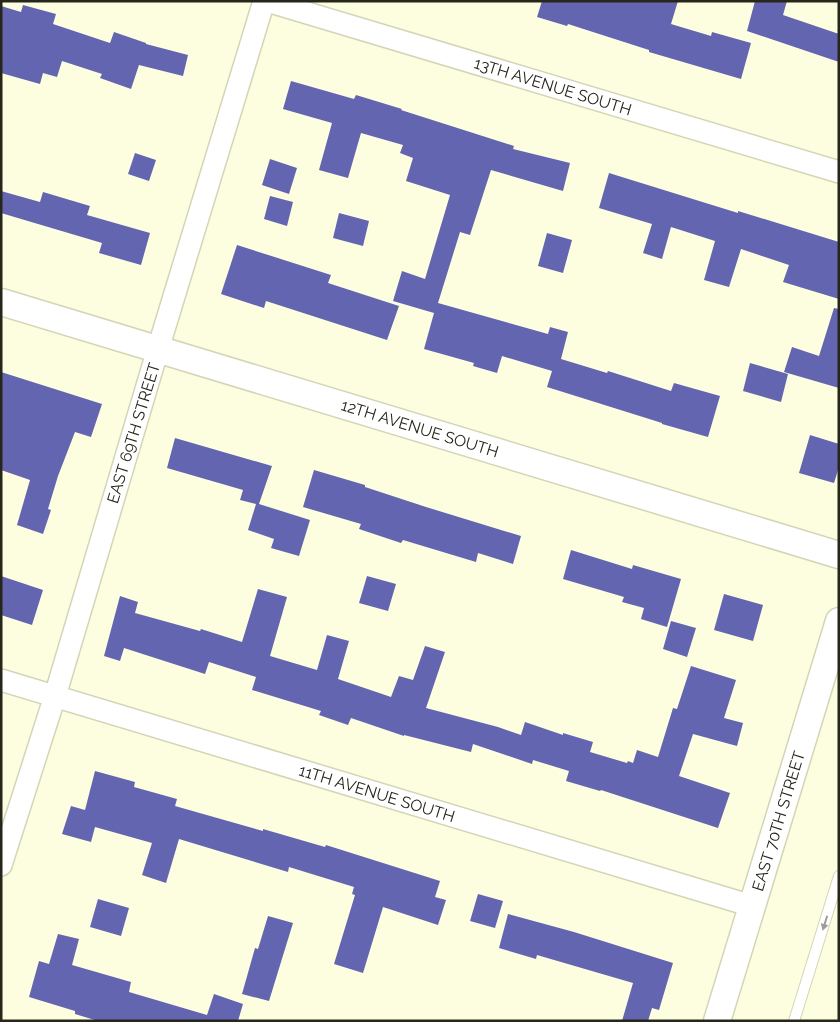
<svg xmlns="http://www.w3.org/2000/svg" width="840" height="1022" font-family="Raleway,sans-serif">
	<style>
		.building { fill: #6465b0 }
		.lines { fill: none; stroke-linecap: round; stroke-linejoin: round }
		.service-casing { stroke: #d4d5b7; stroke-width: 12 }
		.minor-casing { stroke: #d4d5b7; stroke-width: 24 }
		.tertiary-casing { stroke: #d4d5b7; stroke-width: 29 }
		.service { stroke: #fff; stroke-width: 10 }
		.minor { stroke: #fff; stroke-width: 21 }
		.tertiary { stroke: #fff; stroke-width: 26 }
		.oneway { fill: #9d9d98 }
		.labels { text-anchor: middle; stroke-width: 5; stroke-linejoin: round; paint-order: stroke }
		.street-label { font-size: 16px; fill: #26261b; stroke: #fff }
	</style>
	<rect width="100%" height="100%" fill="#fdfee0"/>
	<!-- building -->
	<path class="building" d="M 542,1 L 678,1 L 671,24 L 711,36 L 712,32 L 751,43 L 741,79 L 649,52 L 649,50 L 568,24 L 567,26 L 537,17 Z
		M 755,1 L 787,1 L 783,15 L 839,34 L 839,62 L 747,31 Z
		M 23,5 L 56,14 L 53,24 L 110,43 L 114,32 L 146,43 L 146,44 L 188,55 L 183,76 L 139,65 L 131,89 L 100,78 L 102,74 L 62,61 L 57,77 L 43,73 L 40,84 L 1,73 L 1,6 L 21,12 Z
		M 291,81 L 354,99 L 356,95 L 402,109 L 401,110 L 514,146 L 513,149 L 570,163 L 563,191 L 491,170 L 470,235 L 460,232 L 438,303 L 548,334 L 550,327 L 568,332 L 561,359 L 607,373 L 608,371 L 671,391 L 674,383 L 720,396 L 708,437 L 662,424 L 662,423 L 547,387 L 552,371 L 502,356 L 497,373 L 473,366 L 474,363 L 424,349 L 434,313 L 393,301 L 402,271 L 425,279 L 450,195 L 406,181 L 413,158 L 400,153 L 403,145 L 361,133 L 348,178 L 319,170 L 332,123 L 283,109 Z
		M 135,153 L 156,160 L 149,181 L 128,174 Z
		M 270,159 L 297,168 L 289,194 L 262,185 Z
		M 609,173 L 738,213 L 738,211 L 839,242 L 839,299 L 783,282 L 789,265 L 741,249 L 729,287 L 704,280 L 715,241 L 671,227 L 662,259 L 643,253 L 652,224 L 599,208 Z
		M 1,191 L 40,202 L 43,192 L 90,206 L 87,215 L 150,233 L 141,265 L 99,253 L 102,243 L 1,213 Z
		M 270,196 L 293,202 L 287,226 L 264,219 Z
		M 339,213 L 369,221 L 363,246 L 333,238 Z
		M 547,233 L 572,240 L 563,273 L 538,266 Z
		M 237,245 L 331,275 L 328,283 L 399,306 L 387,340 L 266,301 L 264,308 L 221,294 Z
		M 834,308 L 839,309 L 839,388 L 784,372 L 792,347 L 819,356 Z
		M 750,363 L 788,374 L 781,402 L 743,391 Z
		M 1,372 L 102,404 L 91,437 L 75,432 L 58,476 L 48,509 L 51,510 L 43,534 L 17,525 L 30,480 L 1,470 Z
		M 810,435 L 839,444 L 839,467 L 834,483 L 799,473 Z
		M 175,438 L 272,466 L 259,504 L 310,520 L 299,556 L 271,548 L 274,539 L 248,530 L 256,504 L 240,500 L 243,490 L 167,468 Z
		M 314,470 L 365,485 L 365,487 L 426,507 L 521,536 L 513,564 L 478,553 L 476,562 L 403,540 L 401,543 L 359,529 L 361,524 L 303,507 Z
		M 571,550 L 632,569 L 633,565 L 681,579 L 667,627 L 641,619 L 644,608 L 622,602 L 624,597 L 563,579 Z
		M 1,576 L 43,590 L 32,625 L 1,615 Z
		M 367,576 L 396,584 L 388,611 L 359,603 Z
		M 258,589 L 287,597 L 270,656 L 317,670 L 327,635 L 349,641 L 338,679 L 391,697 L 399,676 L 413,680 L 425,646 L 445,652 L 426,708 L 498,727 L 521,735 L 525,722 L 563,735 L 563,733 L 593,742 L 590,752 L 627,763 L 628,761 L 633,763 L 637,750 L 658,757 L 673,708 L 677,709 L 691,666 L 736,680 L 724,718 L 743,723 L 737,746 L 693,734 L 679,776 L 730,793 L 718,828 L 601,790 L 600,791 L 566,781 L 569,771 L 533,760 L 532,764 L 473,744 L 471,752 L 404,735 L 404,736 L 351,718 L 348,725 L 319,715 L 321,711 L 252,690 L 256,677 L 209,662 L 205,674 L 124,648 L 120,661 L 104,656 L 120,596 L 138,602 L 135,613 L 200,631 L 201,629 L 242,642 Z
		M 724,594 L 763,605 L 753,641 L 714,630 Z
		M 671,621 L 696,628 L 687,657 L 663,649 Z
		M 95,771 L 135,782 L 134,787 L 177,799 L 175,806 L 263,831 L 263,829 L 325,847 L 326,845 L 440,881 L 435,897 L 446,900 L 438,925 L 383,907 L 363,973 L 334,964 L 355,895 L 352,894 L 354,887 L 289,867 L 288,872 L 179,839 L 166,883 L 142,875 L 152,843 L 95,827 L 91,842 L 62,834 L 71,806 L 85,810 Z
		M 478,894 L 503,901 L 495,928 L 470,921 Z
		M 98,899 L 129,908 L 121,936 L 90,927 Z
		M 508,914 L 574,932 L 673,963 L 659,1010 L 652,1008 L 648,1021 L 622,1021 L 633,983 L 537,955 L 536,959 L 499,948 Z
		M 268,916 L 293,923 L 269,1001 L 242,994 L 255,948 L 258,949 Z
		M 58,934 L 79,939 L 72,965 L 131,982 L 129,992 L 207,1015 L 214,994 L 243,1004 L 238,1021 L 98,1021 L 75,1014 L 75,1011 L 29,997 L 39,961 L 49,964 Z"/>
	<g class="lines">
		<defs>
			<path id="service" d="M 794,1021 L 839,876"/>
			<path id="minor" d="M 267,1 L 839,172
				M 1,680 L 752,906
				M 1,865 L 55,696 L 158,349 L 264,1"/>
			<path id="tertiary" d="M 1,302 L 839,555
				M 717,1021 L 839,621"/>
		</defs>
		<!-- service casing -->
		<use href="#service" class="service-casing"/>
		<!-- minor casing -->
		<use href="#minor" class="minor-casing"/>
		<!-- tertiary casing -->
		<use href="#tertiary" class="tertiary-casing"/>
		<!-- service -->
		<use href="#service" class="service"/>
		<!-- minor -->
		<use href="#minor" class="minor"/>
		<!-- tertiary -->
		<use href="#tertiary" class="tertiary"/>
	</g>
	<!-- one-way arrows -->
	<defs><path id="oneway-solid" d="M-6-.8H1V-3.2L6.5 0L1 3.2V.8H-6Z" transform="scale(1.25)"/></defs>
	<use class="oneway" href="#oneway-solid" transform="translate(825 923) rotate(107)"/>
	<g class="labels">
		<!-- street labels -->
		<g class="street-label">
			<text transform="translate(553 86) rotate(17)" y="6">13TH AVENUE SOUTH</text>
			<text transform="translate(420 428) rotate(17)" y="6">12TH AVENUE SOUTH</text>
			<text transform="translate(133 433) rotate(-73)" y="6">EAST 69TH STREET</text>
			<text transform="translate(377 793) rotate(17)" y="6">11TH AVENUE SOUTH</text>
			<text transform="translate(778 821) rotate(-73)" y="6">EAST 70TH STREET</text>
		</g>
	</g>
	<!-- border -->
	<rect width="840" height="1022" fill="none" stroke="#26261b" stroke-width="5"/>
</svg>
